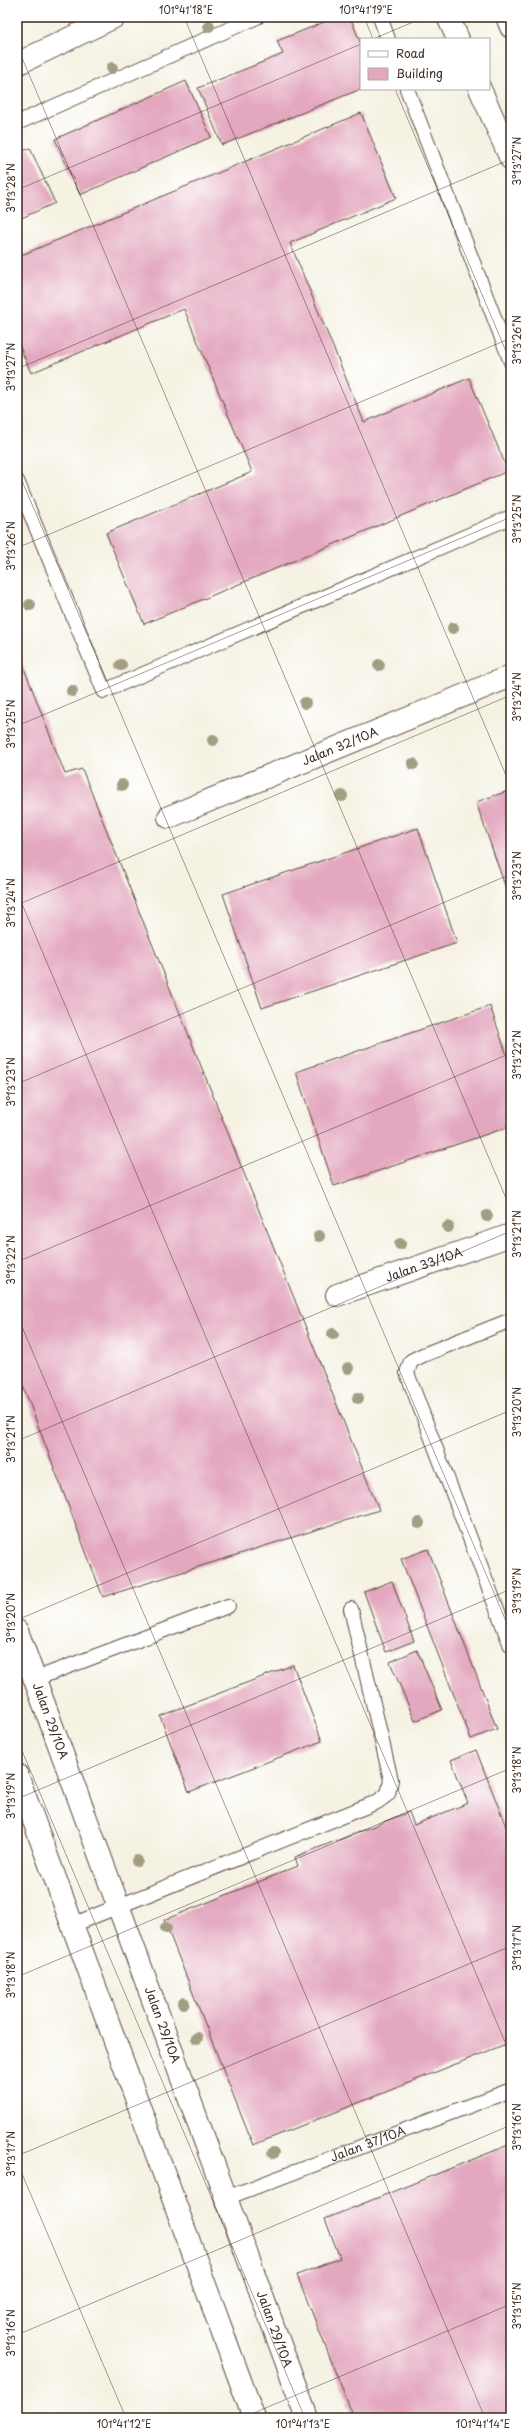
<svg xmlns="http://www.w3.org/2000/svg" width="528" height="2435" font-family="'Playpen Sans',sans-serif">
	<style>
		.building { fill: #e3a7bf }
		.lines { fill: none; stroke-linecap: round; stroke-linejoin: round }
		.lane-casing { stroke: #57483c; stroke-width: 16 }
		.street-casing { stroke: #57483c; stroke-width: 24 }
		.lane { stroke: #fff; stroke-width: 14 }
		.street { stroke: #fff; stroke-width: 22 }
		.tree { fill: #a29e84 }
		.ticks { fill: none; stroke: #3b2a1e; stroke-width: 1; stroke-opacity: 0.45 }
		.labels { text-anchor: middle; stroke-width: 3; stroke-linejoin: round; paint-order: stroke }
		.street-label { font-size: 12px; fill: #3b2a1e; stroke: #fff }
		.neatline { fill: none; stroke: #3b2a1e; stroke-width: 1.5 }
		.ticks-label { font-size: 10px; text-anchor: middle; fill: #3b2a1e }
	</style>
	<rect width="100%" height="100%" fill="#fff"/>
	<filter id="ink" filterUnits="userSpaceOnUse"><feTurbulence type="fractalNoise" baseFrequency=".025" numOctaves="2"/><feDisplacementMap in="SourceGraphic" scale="8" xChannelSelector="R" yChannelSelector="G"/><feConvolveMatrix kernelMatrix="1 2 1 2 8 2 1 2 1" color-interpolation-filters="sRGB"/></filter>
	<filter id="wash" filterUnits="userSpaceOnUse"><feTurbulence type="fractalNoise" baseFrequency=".012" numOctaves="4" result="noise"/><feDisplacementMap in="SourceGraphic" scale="16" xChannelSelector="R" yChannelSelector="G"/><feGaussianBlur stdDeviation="0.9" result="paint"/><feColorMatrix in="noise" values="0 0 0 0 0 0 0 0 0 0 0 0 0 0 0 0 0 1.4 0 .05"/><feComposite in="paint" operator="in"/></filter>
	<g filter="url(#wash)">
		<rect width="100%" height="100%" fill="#f5f2e3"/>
		<g id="blocks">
			<!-- building -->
			<path class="building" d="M 337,17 L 350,17 L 361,44 L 361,89 L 222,145 L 198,88 L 283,54 L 277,41 Z
				M 186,81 L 211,137 L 80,195 L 55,139 Z
				M 361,113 L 396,198 L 290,243 L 364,422 L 469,378 L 508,471 L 144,624 L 106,533 L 252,472 L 184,309 L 31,373 L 17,340 L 17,257 Z
				M 30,148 L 55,203 L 17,220 L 17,154 Z
				M 17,650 L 65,774 L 82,769 L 379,1510 L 103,1597 L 17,1370 Z
				M 511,790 L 511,903 L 476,802 Z
				M 418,828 L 457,943 L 262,1008 L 223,894 Z
				M 490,1006 L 511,1067 L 511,1126 L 334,1186 L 296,1072 Z
				M 428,1549 L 497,1729 L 471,1739 L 401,1559 Z
				M 392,1581 L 414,1641 L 386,1652 L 364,1592 Z
				M 417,1650 L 442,1710 L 415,1721 L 390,1662 Z
				M 293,1665 L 322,1741 L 189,1792 L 160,1716 Z
				M 476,1750 L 511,1839 L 511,2042 L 253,2145 L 164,1920 L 298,1866 L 295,1857 L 409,1812 L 414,1825 L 468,1803 L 451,1760 Z
				M 511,2144 L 511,2418 L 354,2418 L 297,2275 L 340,2258 L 325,2219 Z"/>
		</g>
	</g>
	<g filter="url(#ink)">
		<use href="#blocks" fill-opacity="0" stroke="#57483c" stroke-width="1"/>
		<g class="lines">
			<defs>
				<g id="lane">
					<path d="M 380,17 L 388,39"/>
					<path d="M 407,89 L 511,362"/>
					<path d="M 17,123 L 257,17"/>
					<path d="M 17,481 L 104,691 L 511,517"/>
					<path d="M 511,1320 L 423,1355 L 411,1361 L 407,1373 L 511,1646"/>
					<path d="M 35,1679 L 228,1606"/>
					<path d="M 72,1925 L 377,1802 L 388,1794 L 391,1780 L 351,1609"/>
					<path id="s1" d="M 226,2198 L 511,2090"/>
				</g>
				<g id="street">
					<path d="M 448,17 L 458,39"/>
					<path d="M 507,17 L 511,27"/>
					<path d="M 17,64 L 114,17"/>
					<path d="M 480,89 L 511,159"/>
					<path id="s2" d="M 169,817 L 511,676"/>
					<path id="s3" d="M 337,1295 L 511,1235"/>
					<path id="s4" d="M 17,1631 L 307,2418"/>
					<path d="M 17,1775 L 254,2418"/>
				</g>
			</defs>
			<!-- lane casing -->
			<use href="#lane" class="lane-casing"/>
			<!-- street casing -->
			<use href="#street" class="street-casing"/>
			<!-- lane -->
			<use href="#lane" class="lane"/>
			<!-- street -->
			<use href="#street" class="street"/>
		</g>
		<!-- trees -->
		<g class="tree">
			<circle cx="209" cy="26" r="6"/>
			<circle cx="112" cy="68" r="6"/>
			<circle cx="30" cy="605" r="6"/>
			<circle cx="453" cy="628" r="6"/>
			<circle cx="121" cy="665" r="6"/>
			<circle cx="379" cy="665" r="6"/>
			<circle cx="72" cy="691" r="6"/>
			<circle cx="305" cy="703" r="6"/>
			<circle cx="213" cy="740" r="6"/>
			<circle cx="413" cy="764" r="6"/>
			<circle cx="122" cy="785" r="6"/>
			<circle cx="342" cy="796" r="6"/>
			<circle cx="487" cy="1216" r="6"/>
			<circle cx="448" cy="1227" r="6"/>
			<circle cx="319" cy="1236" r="6"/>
			<circle cx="400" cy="1244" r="6"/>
			<circle cx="333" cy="1334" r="6"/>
			<circle cx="348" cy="1368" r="6"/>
			<circle cx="358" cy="1398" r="6"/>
			<circle cx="419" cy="1523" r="6"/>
			<circle cx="137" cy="1861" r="6"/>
			<circle cx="166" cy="1928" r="6"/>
			<circle cx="184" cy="2003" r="6"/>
			<circle cx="197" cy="2038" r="6"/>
			<circle cx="273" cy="2153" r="6"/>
		</g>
	</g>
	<!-- ticks -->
	<path class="ticks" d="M 184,17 L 511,787M 364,17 L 373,39M 373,39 L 425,17M 17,46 L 511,1210M 395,89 L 511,363M 17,190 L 361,44M 17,369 L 511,159M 17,469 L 511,1633M 17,548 L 511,338M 17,726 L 511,517M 17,892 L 511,2056M 17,905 L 511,695M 17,1084 L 511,874M 17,1262 L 511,1053M 17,1315 L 485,2418M 17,1441 L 511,1231M 17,1620 L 511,1410M 17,1739 L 305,2418M 17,1799 L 511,1589M 17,1977 L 511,1768M 17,2156 L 511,1946M 17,2162 L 126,2418M 17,2335 L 511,2125M 242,2418 L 511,2304"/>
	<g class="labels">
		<!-- street labels -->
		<g class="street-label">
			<text dy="4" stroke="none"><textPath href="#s2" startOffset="185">Jalan 32/10A</textPath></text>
			<text dy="4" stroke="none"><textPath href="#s3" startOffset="92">Jalan 33/10A</textPath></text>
			<text dy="4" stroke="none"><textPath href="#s4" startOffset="96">Jalan 29/10A</textPath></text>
			<text dy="4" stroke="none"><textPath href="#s4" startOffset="420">Jalan 29/10A</textPath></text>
			<text dy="4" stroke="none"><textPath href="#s1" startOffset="152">Jalan 37/10A</textPath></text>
			<text dy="4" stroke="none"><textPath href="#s4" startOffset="744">Jalan 29/10A</textPath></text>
		</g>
	</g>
	<!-- margin -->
	<rect width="528" height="2435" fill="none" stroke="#fff" stroke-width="44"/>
	<!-- legend -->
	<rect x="360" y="38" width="130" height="52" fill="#ffffff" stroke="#b1aaa5"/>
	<rect x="368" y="51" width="20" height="6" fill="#ffffff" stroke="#b1aaa5"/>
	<text x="396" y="58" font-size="12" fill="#3b2a1e">Road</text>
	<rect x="368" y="68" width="20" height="12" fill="#e3a7bf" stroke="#b1aaa5"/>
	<text x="396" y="78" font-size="12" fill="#3b2a1e">Building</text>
	<rect x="22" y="22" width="484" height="2391" class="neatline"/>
	<g class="ticks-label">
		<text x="186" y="14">101°41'18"E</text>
		<text x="366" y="14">101°41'19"E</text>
		<text transform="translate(517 161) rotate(-90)" y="4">3°13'27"N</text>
		<text transform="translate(11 188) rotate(-90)" y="4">3°13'28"N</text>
		<text transform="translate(517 340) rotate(-90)" y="4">3°13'26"N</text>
		<text transform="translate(11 367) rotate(-90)" y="4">3°13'27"N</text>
		<text transform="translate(517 519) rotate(-90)" y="4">3°13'25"N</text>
		<text transform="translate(11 546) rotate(-90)" y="4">3°13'26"N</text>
		<text transform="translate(517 697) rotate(-90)" y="4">3°13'24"N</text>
		<text transform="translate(11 724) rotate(-90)" y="4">3°13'25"N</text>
		<text transform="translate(517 876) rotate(-90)" y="4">3°13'23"N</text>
		<text transform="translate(11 903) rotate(-90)" y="4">3°13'24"N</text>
		<text transform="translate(517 1055) rotate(-90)" y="4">3°13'22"N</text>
		<text transform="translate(11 1082) rotate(-90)" y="4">3°13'23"N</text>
		<text transform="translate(517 1234) rotate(-90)" y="4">3°13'21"N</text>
		<text transform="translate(11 1260) rotate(-90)" y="4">3°13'22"N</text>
		<text transform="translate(517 1412) rotate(-90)" y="4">3°13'20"N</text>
		<text transform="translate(11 1439) rotate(-90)" y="4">3°13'21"N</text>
		<text transform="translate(517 1591) rotate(-90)" y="4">3°13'19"N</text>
		<text transform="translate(11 1618) rotate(-90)" y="4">3°13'20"N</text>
		<text transform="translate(517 1770) rotate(-90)" y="4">3°13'18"N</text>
		<text transform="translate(11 1796) rotate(-90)" y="4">3°13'19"N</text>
		<text transform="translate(517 1948) rotate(-90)" y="4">3°13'17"N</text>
		<text transform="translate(11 1975) rotate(-90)" y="4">3°13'18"N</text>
		<text transform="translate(517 2127) rotate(-90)" y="4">3°13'16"N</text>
		<text transform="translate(11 2154) rotate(-90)" y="4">3°13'17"N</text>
		<text transform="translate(517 2306) rotate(-90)" y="4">3°13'15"N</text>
		<text transform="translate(11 2333) rotate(-90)" y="4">3°13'16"N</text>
		<text x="124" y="2428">101°41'12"E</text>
		<text x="303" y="2428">101°41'13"E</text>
		<text x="483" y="2428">101°41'14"E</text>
	</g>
</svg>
